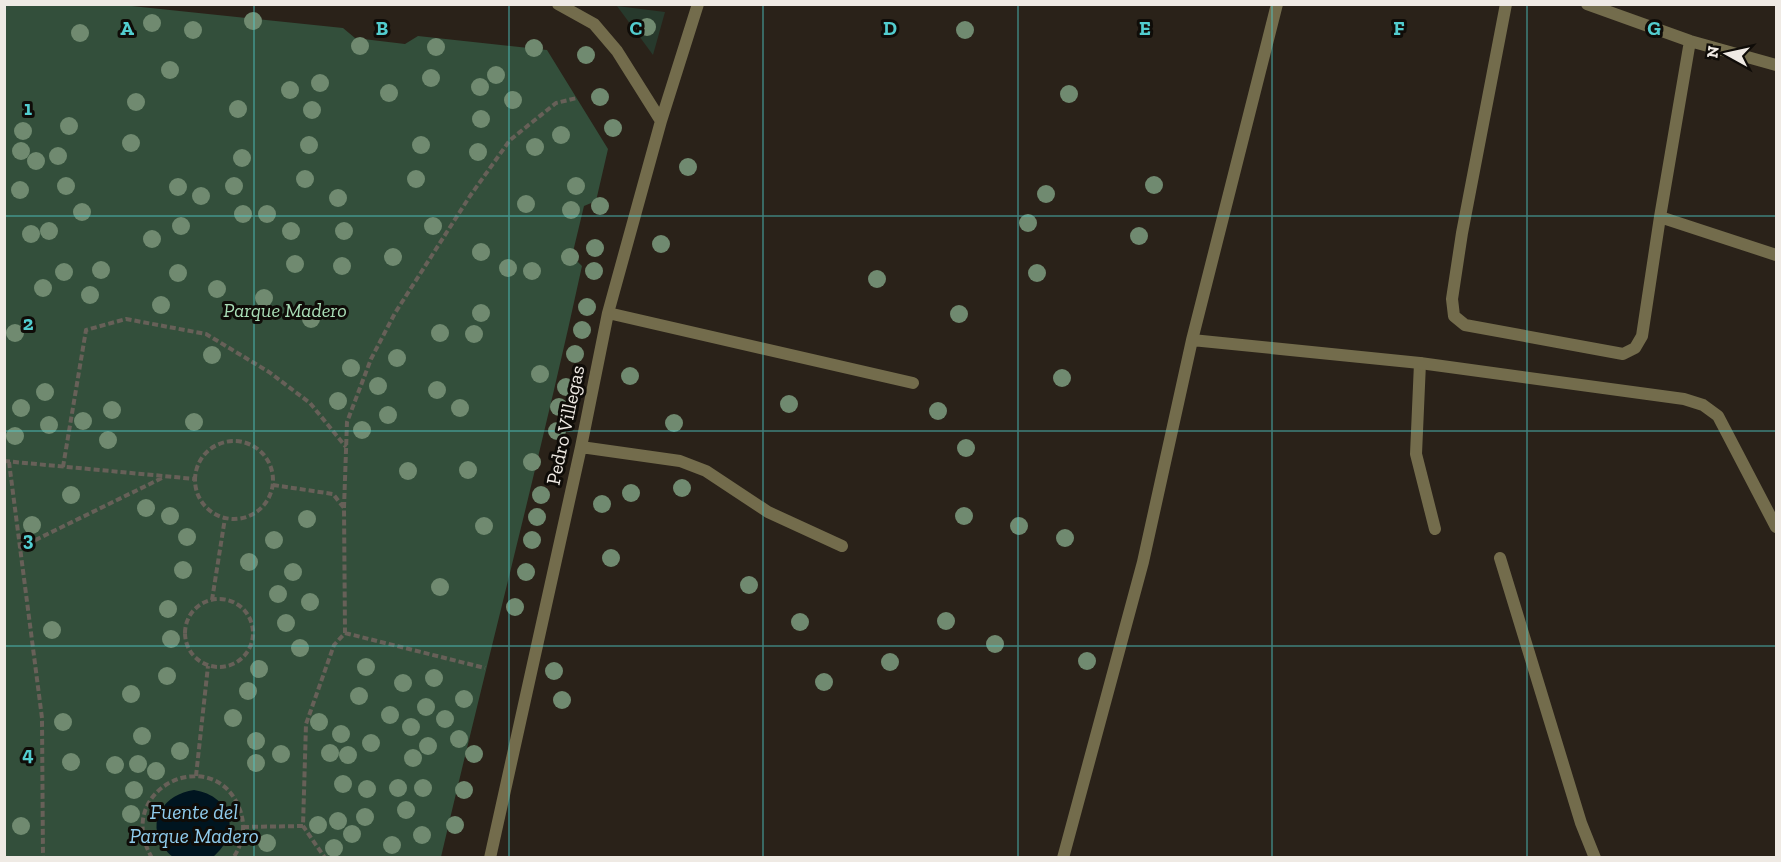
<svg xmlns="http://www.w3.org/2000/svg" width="1781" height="862" font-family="'Zilla Slab',serif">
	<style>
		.green { fill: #27392c }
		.forest { fill: #334f3b }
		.water { fill: #001520 }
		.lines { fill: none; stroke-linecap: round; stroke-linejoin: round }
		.path { stroke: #676058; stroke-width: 4; stroke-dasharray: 6 3; stroke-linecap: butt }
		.service { stroke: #736c4c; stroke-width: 12 }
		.minor { stroke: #736c4c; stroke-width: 12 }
		.tree { fill: #708a70 }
		.grid { fill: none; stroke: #52cdcf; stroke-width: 1.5; stroke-opacity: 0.55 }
		.labels { text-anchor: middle; stroke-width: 6; stroke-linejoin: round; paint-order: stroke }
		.park-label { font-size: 20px; font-style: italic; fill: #aadfb8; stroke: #0f0c08 }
		.street-label { font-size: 20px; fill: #efeae4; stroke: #0f0c08 }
		.water-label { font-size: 21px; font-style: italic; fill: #90cced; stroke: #0f0c08 }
		.grid-label { font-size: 20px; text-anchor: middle; font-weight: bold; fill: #52cdcf; stroke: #0f0c08; stroke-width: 6; stroke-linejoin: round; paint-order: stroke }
	</style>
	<rect width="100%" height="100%" fill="#2a2219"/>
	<!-- green -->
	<path class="green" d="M 617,6 L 665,12 L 653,55 Z"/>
	<!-- forest -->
	<path class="forest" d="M 5,5 L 122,5 L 343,28 L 355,38 L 405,44 L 418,36 L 547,50 L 608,149 L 596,201 L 584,206 L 572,256 L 582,266 C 539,464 487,660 441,857 L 5,858 Z"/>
	<!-- water -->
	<path class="water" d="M 194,790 C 232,796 242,833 213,857 C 202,858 185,861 174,857 C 170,856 167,851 164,848 C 145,820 165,794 194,790 Z"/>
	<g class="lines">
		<!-- path -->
		<path class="path" d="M195 480a39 39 0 1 1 78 0a39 39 0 1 1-78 0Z
			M 4,461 L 195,479
			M 9,462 L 42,718 L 43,858
			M 63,467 L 86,330 L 126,319 L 206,334 L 269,372 L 310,403 L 346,447
			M 273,485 L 333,494 L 344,508 L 345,633 L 334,645 L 306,724 L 303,826 L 325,858
			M 344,508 L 347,422 L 371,359 L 395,313 L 470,196 L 510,140 L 556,103 L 577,98
			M 19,548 L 164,477
			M185 633a34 34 0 1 1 68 0a34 34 0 1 1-68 0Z
			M 212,600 L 225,518
			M 345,633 L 485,668
			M 196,776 L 208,666
			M 243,827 L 303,826
			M 152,858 C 111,788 215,741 240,810 C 246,826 243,844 233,858"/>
		<!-- service -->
		<path class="service" d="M 1420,363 L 1416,454 L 1435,529"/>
		<!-- minor -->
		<path class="minor" d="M 558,4 L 594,24 L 617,51 L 661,121
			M 1506,4 L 1462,233 L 1452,299 L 1454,316 L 1465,325 L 1623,354 L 1635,348 L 1642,336 L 1660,217 L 1690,41
			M 1587,4 L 1690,41 L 1776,65
			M 1660,217 L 1776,255
			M 608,313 L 913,383
			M 1192,340 L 1420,363 L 1684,399 L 1703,405 L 1718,416 L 1776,527
			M 581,447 L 680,461 L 706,471 L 768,512 L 842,546
			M 1500,558 L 1581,823 L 1595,858
			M 490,858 L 581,447 L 608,313 L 661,121 L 698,4
			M 1063,858 L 1143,562 L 1192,340 L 1277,4"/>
	</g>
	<!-- trees -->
	<g class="tree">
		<circle cx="253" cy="21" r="9"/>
		<circle cx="152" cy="23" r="9"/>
		<circle cx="647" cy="27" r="9"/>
		<circle cx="193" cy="30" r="9"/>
		<circle cx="965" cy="30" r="9"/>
		<circle cx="80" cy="33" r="9"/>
		<circle cx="360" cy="46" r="9"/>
		<circle cx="436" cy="47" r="9"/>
		<circle cx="534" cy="48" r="9"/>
		<circle cx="586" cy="55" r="9"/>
		<circle cx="170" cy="70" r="9"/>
		<circle cx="496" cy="75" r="9"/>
		<circle cx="431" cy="78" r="9"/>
		<circle cx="320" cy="83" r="9"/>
		<circle cx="480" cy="87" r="9"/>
		<circle cx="290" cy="90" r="9"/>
		<circle cx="389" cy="93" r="9"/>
		<circle cx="1069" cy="94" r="9"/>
		<circle cx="600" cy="97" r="9"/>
		<circle cx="513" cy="100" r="9"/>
		<circle cx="136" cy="102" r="9"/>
		<circle cx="238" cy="109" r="9"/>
		<circle cx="312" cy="110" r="9"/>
		<circle cx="481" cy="119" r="9"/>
		<circle cx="69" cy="126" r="9"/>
		<circle cx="613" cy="128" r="9"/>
		<circle cx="23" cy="131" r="9"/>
		<circle cx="561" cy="135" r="9"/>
		<circle cx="131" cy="143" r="9"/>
		<circle cx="309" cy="145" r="9"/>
		<circle cx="421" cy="145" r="9"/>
		<circle cx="535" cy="147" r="9"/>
		<circle cx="21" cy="151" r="9"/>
		<circle cx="478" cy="152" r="9"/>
		<circle cx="58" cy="156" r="9"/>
		<circle cx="242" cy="158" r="9"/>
		<circle cx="36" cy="161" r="9"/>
		<circle cx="688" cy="167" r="9"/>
		<circle cx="305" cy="179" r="9"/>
		<circle cx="416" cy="179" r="9"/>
		<circle cx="1154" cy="185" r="9"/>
		<circle cx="66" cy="186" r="9"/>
		<circle cx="234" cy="186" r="9"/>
		<circle cx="576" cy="186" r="9"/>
		<circle cx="178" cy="187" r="9"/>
		<circle cx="20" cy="190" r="9"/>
		<circle cx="1046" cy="194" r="9"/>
		<circle cx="201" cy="196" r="9"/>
		<circle cx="338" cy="198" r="9"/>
		<circle cx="526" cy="204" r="9"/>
		<circle cx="600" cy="206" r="9"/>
		<circle cx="571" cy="210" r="9"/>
		<circle cx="82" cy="212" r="9"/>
		<circle cx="243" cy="214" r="9"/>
		<circle cx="267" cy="214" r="9"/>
		<circle cx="1028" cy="223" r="9"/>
		<circle cx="181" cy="226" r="9"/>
		<circle cx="433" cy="226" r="9"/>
		<circle cx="49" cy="231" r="9"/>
		<circle cx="291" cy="231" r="9"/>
		<circle cx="344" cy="231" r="9"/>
		<circle cx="31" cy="234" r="9"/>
		<circle cx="1139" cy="236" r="9"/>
		<circle cx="152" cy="239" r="9"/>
		<circle cx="661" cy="244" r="9"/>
		<circle cx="595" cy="248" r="9"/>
		<circle cx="481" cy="252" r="9"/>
		<circle cx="393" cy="257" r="9"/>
		<circle cx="570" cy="257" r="9"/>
		<circle cx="295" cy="264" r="9"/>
		<circle cx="342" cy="266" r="9"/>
		<circle cx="508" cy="268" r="9"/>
		<circle cx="101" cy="270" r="9"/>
		<circle cx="532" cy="271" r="9"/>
		<circle cx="594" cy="271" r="9"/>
		<circle cx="64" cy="272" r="9"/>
		<circle cx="178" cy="273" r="9"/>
		<circle cx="1037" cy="273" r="9"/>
		<circle cx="877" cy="279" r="9"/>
		<circle cx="43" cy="288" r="9"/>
		<circle cx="217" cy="289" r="9"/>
		<circle cx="90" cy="295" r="9"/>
		<circle cx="264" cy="298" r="9"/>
		<circle cx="161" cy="305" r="9"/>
		<circle cx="587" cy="307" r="9"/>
		<circle cx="481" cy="313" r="9"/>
		<circle cx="959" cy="314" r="9"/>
		<circle cx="311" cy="319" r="9"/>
		<circle cx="582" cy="330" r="9"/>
		<circle cx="15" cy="333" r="9"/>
		<circle cx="440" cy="333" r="9"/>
		<circle cx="474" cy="334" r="9"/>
		<circle cx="575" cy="354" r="9"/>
		<circle cx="212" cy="355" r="9"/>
		<circle cx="397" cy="358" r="9"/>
		<circle cx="351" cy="368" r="9"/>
		<circle cx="540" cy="374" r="9"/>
		<circle cx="630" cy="376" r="9"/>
		<circle cx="1062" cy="378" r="9"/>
		<circle cx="378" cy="386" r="9"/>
		<circle cx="566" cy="387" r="9"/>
		<circle cx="437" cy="390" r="9"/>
		<circle cx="45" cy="392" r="9"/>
		<circle cx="338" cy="401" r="9"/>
		<circle cx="789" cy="404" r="9"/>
		<circle cx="559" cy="407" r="9"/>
		<circle cx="21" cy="408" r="9"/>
		<circle cx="460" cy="408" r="9"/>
		<circle cx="112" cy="410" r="9"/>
		<circle cx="938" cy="411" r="9"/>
		<circle cx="388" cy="415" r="9"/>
		<circle cx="83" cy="421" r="9"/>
		<circle cx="194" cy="422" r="9"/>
		<circle cx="674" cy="423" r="9"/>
		<circle cx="49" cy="425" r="9"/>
		<circle cx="362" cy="430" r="9"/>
		<circle cx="557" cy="431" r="9"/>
		<circle cx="15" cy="436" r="9"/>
		<circle cx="108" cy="440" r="9"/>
		<circle cx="966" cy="448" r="9"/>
		<circle cx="532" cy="462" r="9"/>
		<circle cx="468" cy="470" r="9"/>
		<circle cx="408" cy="471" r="9"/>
		<circle cx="682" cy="488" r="9"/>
		<circle cx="631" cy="493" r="9"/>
		<circle cx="71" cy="495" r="9"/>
		<circle cx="541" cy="495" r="9"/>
		<circle cx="602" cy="504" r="9"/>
		<circle cx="146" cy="508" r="9"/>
		<circle cx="170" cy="516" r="9"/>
		<circle cx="964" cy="516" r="9"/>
		<circle cx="537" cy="517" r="9"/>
		<circle cx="307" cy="519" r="9"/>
		<circle cx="32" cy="525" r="9"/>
		<circle cx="484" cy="526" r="9"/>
		<circle cx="1019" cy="526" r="9"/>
		<circle cx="187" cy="537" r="9"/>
		<circle cx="1065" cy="538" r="9"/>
		<circle cx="274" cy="540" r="9"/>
		<circle cx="532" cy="540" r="9"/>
		<circle cx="611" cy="558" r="9"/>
		<circle cx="249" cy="562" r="9"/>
		<circle cx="183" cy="570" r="9"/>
		<circle cx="293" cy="572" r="9"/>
		<circle cx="526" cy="572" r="9"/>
		<circle cx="749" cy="585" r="9"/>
		<circle cx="440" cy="587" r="9"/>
		<circle cx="278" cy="594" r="9"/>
		<circle cx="310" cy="602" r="9"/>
		<circle cx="515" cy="607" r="9"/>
		<circle cx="168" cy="609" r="9"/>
		<circle cx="946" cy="621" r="9"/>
		<circle cx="800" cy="622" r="9"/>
		<circle cx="286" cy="623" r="9"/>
		<circle cx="52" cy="630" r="9"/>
		<circle cx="171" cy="639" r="9"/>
		<circle cx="995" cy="644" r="9"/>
		<circle cx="300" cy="648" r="9"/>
		<circle cx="1087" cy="661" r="9"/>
		<circle cx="890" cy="662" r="9"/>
		<circle cx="366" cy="667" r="9"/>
		<circle cx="259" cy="669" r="9"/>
		<circle cx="554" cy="671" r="9"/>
		<circle cx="167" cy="676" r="9"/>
		<circle cx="434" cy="678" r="9"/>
		<circle cx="824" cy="682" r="9"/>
		<circle cx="403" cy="683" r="9"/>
		<circle cx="248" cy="691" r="9"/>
		<circle cx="131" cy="694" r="9"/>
		<circle cx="359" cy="696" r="9"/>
		<circle cx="464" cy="699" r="9"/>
		<circle cx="562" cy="700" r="9"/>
		<circle cx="426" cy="707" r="9"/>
		<circle cx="390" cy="715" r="9"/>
		<circle cx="233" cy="718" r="9"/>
		<circle cx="445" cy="719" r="9"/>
		<circle cx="63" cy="722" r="9"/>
		<circle cx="319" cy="722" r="9"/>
		<circle cx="411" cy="727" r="9"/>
		<circle cx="341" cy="734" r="9"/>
		<circle cx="142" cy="736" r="9"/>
		<circle cx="459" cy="739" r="9"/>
		<circle cx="256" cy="741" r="9"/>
		<circle cx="371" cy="743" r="9"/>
		<circle cx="428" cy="746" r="9"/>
		<circle cx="180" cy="751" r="9"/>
		<circle cx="330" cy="753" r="9"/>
		<circle cx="281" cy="754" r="9"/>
		<circle cx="474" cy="754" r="9"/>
		<circle cx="348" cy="755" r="9"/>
		<circle cx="413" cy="758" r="9"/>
		<circle cx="71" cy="762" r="9"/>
		<circle cx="256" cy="763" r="9"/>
		<circle cx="138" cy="764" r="9"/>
		<circle cx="115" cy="765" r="9"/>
		<circle cx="156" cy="771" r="9"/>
		<circle cx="343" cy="784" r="9"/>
		<circle cx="398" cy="788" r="9"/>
		<circle cx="423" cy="788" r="9"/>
		<circle cx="367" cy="789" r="9"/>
		<circle cx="134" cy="790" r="9"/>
		<circle cx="464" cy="790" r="9"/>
		<circle cx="406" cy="810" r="9"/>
		<circle cx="131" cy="814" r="9"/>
		<circle cx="365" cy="817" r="9"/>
		<circle cx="338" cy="821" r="9"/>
		<circle cx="318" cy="825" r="9"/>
		<circle cx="455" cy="825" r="9"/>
		<circle cx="21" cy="826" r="9"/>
		<circle cx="352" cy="834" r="9"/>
		<circle cx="422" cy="835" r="9"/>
		<circle cx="267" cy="843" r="9"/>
		<circle cx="392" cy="845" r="9"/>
		<circle cx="334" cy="848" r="9"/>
	</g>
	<!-- grid -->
	<path class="grid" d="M 254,4 L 254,858M 509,4 L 509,858M 763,4 L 763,858M 1018,4 L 1018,858M 1272,4 L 1272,858M 1527,4 L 1527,858M 4,216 L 1776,216M 4,431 L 1776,431M 4,646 L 1776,646"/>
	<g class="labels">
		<!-- park labels -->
		<g class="park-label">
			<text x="285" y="317">Parque Madero</text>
		</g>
		<!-- street labels -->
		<g class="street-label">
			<text transform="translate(565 425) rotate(-78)" y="7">Pedro Villegas</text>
		</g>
		<!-- water labels -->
		<g class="water-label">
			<text x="194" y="819">Fuente del<tspan x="194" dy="24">Parque Madero</tspan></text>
		</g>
	</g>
	<g class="grid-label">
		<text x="127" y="35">A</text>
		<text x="382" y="35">B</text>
		<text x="636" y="35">C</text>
		<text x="890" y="35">D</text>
		<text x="1145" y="35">E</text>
		<text x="1399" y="35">F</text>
		<text x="1654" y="35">G</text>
		<text x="28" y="115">1</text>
		<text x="28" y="330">2</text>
		<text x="28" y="546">3</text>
		<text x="28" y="761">4</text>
	</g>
	<!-- border -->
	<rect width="1781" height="862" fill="none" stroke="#efeae4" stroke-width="12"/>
	<!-- north arrow -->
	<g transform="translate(1727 54) rotate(278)" stroke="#0f0c08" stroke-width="4.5" paint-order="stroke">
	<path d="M0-4.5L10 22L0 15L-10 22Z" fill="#efeae4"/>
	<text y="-9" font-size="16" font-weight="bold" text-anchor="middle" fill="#efeae4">N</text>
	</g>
</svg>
